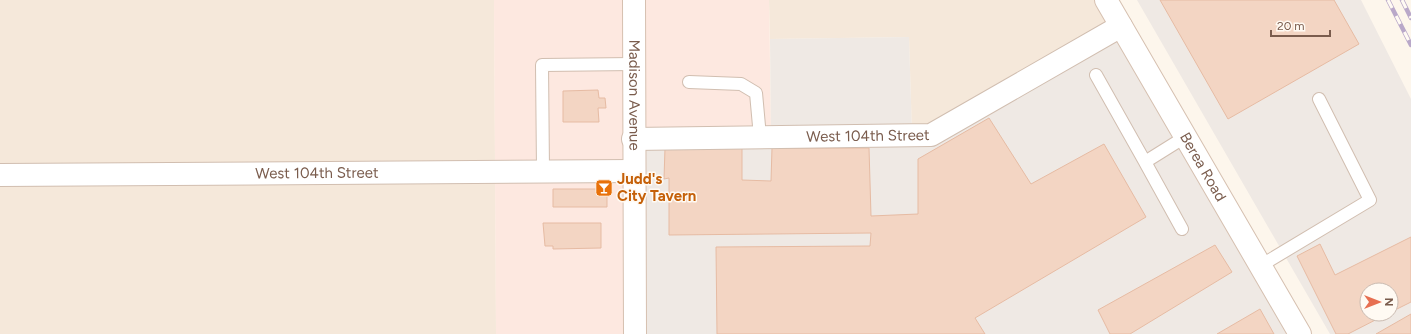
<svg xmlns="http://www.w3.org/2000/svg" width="1411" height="334" font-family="Figtree,sans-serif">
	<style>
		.residential { fill: #f5e8da }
		.commercial { fill: #fde8e0 }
		.industrial { fill: #efe9e4; fill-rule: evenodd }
		.building { fill: #f3d5c3; stroke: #e6bba3 }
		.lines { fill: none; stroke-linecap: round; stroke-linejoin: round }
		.lane-casing { stroke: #d1beb0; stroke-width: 14 }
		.street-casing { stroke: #d1beb0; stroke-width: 24 }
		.secondary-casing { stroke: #d6c0b0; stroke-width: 24 }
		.lane { stroke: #fff; stroke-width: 12 }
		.street { stroke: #fff; stroke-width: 22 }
		.secondary { stroke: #fff; stroke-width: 22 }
		.rail-casing { stroke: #b9a8c9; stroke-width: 4.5 }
		.rail { stroke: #fffaf3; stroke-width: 3; stroke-dasharray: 9; stroke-linecap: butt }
		.labels { text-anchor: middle; stroke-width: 3; stroke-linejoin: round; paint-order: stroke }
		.street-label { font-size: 15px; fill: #7a5c4d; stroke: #fffaf3 }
		.food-label { font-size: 15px; font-weight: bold; fill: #c56008; stroke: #fffaf3; text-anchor: start }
	</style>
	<rect width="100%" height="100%" fill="#fdf6ec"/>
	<!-- residential -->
	<path class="residential" d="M 0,0 L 494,0 L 496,334 L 0,334 Z
		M 769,0 L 1106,0 L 1121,26 L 912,135 L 909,37 L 770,39 Z"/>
	<!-- commercial -->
	<path class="commercial" d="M 494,0 L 769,0 L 771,137 L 635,334 L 496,334 Z"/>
	<!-- industrial -->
	<path class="industrial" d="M 1137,0 L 1361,0 L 1411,99 L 1411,334 L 1330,334 ZM 1367,290 L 1391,290 L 1391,314 L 1367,314 Z
		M 1121,26 L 1300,334 L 635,334 L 633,139 L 771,137 L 770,39 L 909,37 L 912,135 Z"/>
	<!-- building -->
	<path class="building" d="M 1160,0 L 1334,0 L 1359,44 L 1228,119 Z
		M 598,90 L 599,98 L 605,98 L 606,108 L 598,108 L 599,122 L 563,122 L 563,91 Z
		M 989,118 L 1031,184 L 1104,144 L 1146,217 L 975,318 L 985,334 L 717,334 L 716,247 L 870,246 L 871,233 L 669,235 L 669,178 L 664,179 L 665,148 L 742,147 L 742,180 L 771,181 L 772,148 L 869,148 L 871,216 L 918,214 L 918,159 Z
		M 553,189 L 607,189 L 607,207 L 553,207 Z
		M 543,223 L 601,223 L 601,248 L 553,249 L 553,246 L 545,246 Z
		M 1411,237 L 1411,302 L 1391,312 L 1391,290 L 1367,290 L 1367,314 L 1387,314 L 1348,334 L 1336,334 L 1297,256 L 1320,244 L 1335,275 Z
		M 1215,245 L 1232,272 L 1130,334 L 1110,334 L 1098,310 Z
		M 1260,309 L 1274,334 L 1217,334 Z
		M 1411,314 L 1411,334 L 1376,334 Z"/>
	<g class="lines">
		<defs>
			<path id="lane" d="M 1096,75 L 1145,162 L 1185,137
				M 689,82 L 741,84 L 756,93 L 760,137
				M 1145,162 L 1182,229
				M 543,171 L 542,65 L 634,64
				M 1260,266 L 1370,200 L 1319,99"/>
			<g id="street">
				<path id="s1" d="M 633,139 L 931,135 L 1121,26"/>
				<path id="s2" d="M 0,175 L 634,171"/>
			</g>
			<g id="secondary">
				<path id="s3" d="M 634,0 L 635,334"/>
				<path id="s4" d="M 1106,0 L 1300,334"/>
			</g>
		</defs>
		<!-- lane casing -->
		<use href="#lane" class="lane-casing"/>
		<!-- street casing -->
		<use href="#street" class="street-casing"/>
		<!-- secondary casing -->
		<use href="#secondary" class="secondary-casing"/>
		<!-- lane -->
		<use href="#lane" class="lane"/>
		<!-- street -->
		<use href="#street" class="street"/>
		<!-- secondary -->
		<use href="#secondary" class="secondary"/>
		<defs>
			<path id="rail" d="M 1388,0 L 1411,45
				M 1402,0 L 1411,18"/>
		</defs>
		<!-- rail casing -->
		<use href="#rail" class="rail-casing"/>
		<!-- rail -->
		<use href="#rail" class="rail"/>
	</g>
	<!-- icons -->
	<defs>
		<symbol id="bar-square" viewBox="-11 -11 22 22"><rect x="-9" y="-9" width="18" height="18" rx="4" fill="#e8710a" stroke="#fffaf3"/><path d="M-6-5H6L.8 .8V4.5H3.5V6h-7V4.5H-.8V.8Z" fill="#fff"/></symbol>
	</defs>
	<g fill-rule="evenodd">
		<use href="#bar-square" x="594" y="178" width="20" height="20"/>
	</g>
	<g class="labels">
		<!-- street labels -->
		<g class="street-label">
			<text dy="5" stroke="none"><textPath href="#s3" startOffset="95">Madison Avenue</textPath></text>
			<text dy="5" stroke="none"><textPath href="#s1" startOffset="235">West 104th Street</textPath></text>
			<text dy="5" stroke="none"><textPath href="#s4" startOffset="193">Berea Road</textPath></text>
			<text dy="5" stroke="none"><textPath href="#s2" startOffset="317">West 104th Street</textPath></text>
		</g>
		<!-- food labels -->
		<g class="food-label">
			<text x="617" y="184">Judd's<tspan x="617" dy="17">City Tavern</tspan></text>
		</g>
	</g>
	<!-- north arrow -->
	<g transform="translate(1379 302) rotate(90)"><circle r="19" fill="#fffaf3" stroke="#cabbb1"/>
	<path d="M0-3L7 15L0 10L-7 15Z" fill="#e76f51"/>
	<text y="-6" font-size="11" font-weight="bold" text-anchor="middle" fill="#7a5c4d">N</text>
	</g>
	<!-- scale -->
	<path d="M1271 30v6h59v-6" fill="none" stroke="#7a5c4d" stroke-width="2"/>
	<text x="1277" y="30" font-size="12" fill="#7a5c4d" stroke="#fffaf3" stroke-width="3" paint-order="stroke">20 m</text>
</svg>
